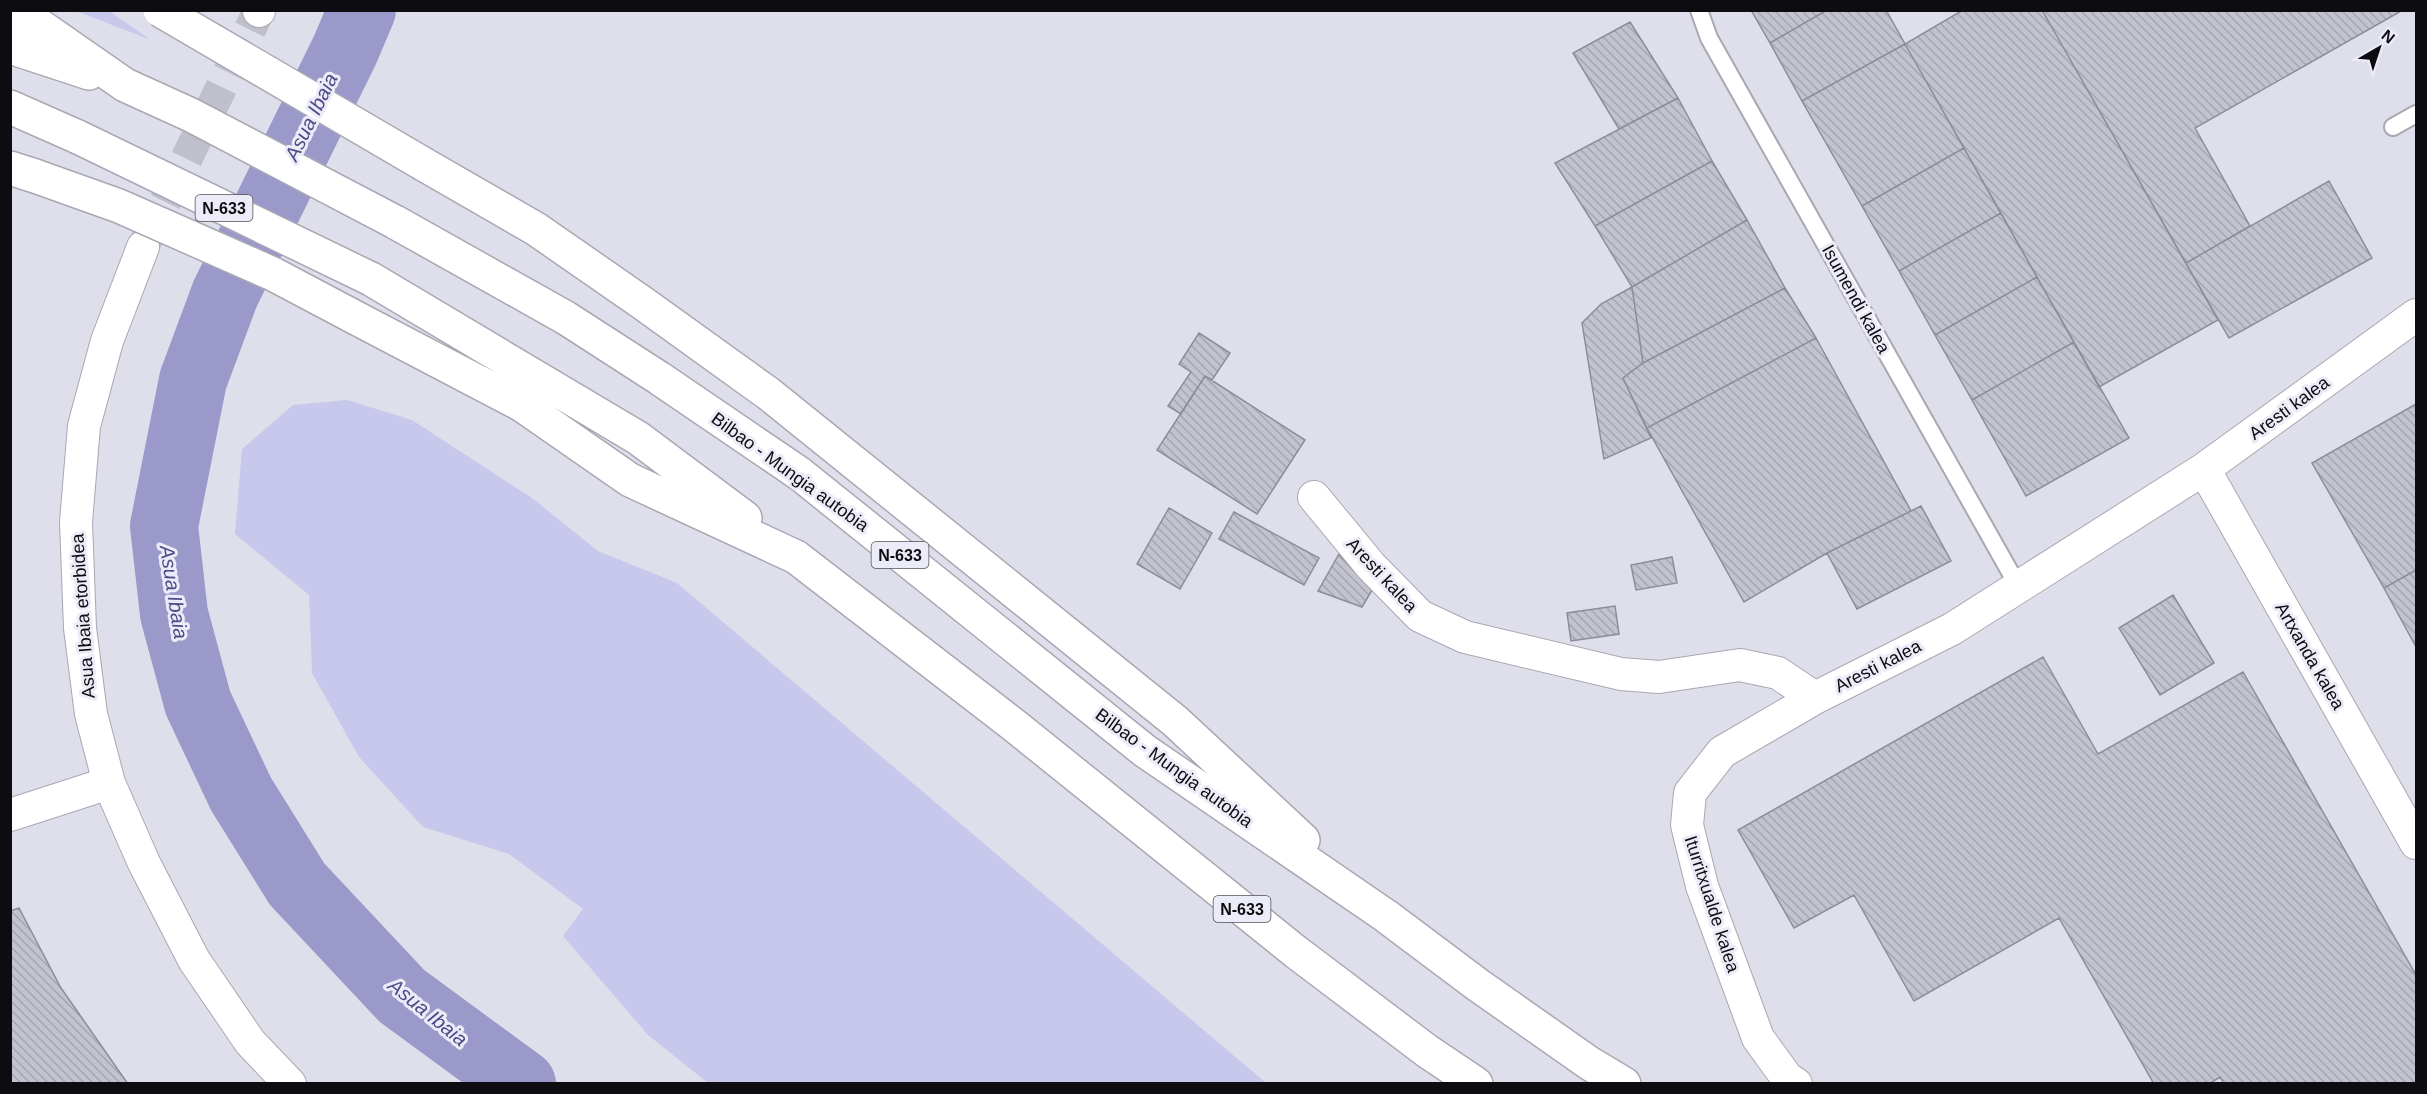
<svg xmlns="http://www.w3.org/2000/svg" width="2427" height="1094" font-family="Helvetica,sans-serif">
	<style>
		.green { fill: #c8c7ec }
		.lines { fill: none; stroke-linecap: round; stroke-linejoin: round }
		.river { stroke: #9b99ca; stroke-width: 68 }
		.building { fill: url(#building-back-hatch); stroke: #8d8d98; stroke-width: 1.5 }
		.minor-tunnel { stroke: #c0c0ca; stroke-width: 32; stroke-dasharray: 32 16; stroke-linecap: butt }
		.service-casing { stroke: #a8a8b4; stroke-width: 20 }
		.minor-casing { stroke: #a8a8b4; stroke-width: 34 }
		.motorway-casing { stroke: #a8a8b4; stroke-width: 36 }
		.service { stroke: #fff; stroke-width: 16 }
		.minor { stroke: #fff; stroke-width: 32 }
		.motorway { stroke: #fff; stroke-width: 33 }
		.motorway-bridge-casing { stroke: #a8a8b4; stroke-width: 36; stroke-linecap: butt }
		.motorway-bridge { stroke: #fff; stroke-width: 33 }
		.labels { text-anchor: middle; stroke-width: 6; stroke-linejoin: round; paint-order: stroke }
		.shield { fill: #ececf8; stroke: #505056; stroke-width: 1.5 }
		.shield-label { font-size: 16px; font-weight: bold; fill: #0d0d11 }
		.street-label { font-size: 18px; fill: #0d0d11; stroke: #ececf8 }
		.water-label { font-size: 20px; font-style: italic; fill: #4f4988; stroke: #ececf8 }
	</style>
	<defs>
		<pattern id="building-back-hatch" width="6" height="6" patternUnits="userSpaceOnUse" patternTransform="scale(1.5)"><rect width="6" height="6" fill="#c3c3cf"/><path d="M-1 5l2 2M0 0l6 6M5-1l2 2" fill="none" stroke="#a6a6b1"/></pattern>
	</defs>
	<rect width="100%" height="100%" fill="#dfdfeb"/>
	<!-- green -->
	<path class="green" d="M 76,11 L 109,11 L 151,40 Z
		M 347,400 L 412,420 L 532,498 L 598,551 L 677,583 L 1266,1083 L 708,1083 L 648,1035 L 563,936 L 583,909 L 509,854 L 423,827 L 359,757 L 312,673 L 309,595 L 235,534 L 242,449 L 293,405 Z"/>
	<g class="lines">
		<!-- river -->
		<path class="river" d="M 362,10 L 345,50 L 225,294 L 193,380 L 164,526 L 174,614 L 198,703 L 241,794 L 297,884 L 402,996 L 522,1084"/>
	</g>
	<!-- building -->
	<path class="building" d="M 1751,10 L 1827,10 L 1770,43 Z
		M 1827,10 L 1886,10 L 1905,44 L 1802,101 L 1770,43 Z
		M 1963,10 L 2042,10 L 2218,320 L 2099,387 L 1905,44 Z
		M 2042,10 L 2403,10 L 2195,128 L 2250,226 L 2186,263 Z
		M 1630,22 L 1678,98 L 1619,129 L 1573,53 Z
		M 1905,44 L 1964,148 L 1862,206 L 1802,101 Z
		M 1678,98 L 1712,161 L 1595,226 L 1555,163 Z
		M 1964,148 L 2001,213 L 1899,271 L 1862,206 Z
		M 1712,161 L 1747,220 L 1632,287 L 1595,226 Z
		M 2329,181 L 2372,258 L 2229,338 L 2186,263 Z
		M 2001,213 L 2037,277 L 1935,335 L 1899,271 Z
		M 1747,220 L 1785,288 L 1643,363 L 1632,287 Z
		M 2037,277 L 2074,342 L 1972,400 L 1935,335 Z
		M 1632,287 L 1643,363 L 1623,378 L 1651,438 L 1604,459 L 1582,323 L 1601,304 Z
		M 1785,288 L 1816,338 L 1647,428 L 1623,378 L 1643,363 Z
		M 1199,333 L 1230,353 L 1212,380 L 1205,376 L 1181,414 L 1168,406 L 1191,372 L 1179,364 Z
		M 1816,338 L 1911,511 L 1827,553 L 1744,602 L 1647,428 Z
		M 2074,342 L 2129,438 L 2026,496 L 1972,400 Z
		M 1205,376 L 1305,440 L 1257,514 L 1157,450 Z
		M 2416,404 L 2416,570 L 2384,588 L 2312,463 Z
		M 1921,506 L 1951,561 L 1857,609 L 1827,553 Z
		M 1169,508 L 1212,533 L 1180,589 L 1137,564 Z
		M 1234,512 L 1319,558 L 1304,585 L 1219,539 Z
		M 1339,554 L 1372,590 L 1362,607 L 1318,591 Z
		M 1672,557 L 1677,583 L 1636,590 L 1631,565 Z
		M 2416,570 L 2416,647 L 2384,588 Z
		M 2173,595 L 2214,663 L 2160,695 L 2119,628 Z
		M 1615,606 L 1619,634 L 1571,641 L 1567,613 Z
		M 2043,657 L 2098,754 L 2243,672 L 2416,975 L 2416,1084 L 2224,1084 L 2220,1077 L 2209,1084 L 2154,1084 L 2059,918 L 1914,1001 L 1854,895 L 1794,928 L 1738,830 Z
		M 19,908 L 61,988 L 128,1084 L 10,1084 L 10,911 Z"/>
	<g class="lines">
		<!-- minor-tunnel -->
		<path class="minor-tunnel" d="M 144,245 L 259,11"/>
		<defs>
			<path id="service" d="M 1699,10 L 1709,38 L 2018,586
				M 2393,127 L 2416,114"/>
			<path id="minor" d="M 259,11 L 259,10
				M 143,247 L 107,341 L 84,426 L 76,522 L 80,628 L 91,714 L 109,783 L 144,863 L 194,960 L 250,1042 L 290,1084
				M 2204,469 L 2416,843
				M 1314,497 L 1371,566 L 1420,616 L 1465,637 L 1621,674 L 1659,677 L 1740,665 L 1778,673 L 1815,698 L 1952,629 L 2204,469 L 2416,315
				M 10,815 L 109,783
				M 1796,1084 L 1787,1078 L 1758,1038 L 1702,886 L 1687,825 L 1690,793 L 1722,752 L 1815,698"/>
			<path id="motorway" d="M 10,12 L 33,21 L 125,85
				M 10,47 L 89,73
				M 10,107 L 78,137
				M 425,165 L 536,229 L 644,304 L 769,394 L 1175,721 L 1303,840
				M 10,168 L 35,176
				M 395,222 L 566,318 L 659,378 L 800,474 L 1145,751 L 1386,916 L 1478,985 L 1589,1063 L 1624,1084
				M 371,279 L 638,438 L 745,518
				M 358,319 L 522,405 L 630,480 L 796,557 L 1015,726 L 1296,952 L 1427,1051 L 1476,1084"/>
		</defs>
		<!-- service casing -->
		<use href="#service" class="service-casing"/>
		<!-- minor casing -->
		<use href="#minor" class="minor-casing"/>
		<!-- motorway casing -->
		<use href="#motorway" class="motorway-casing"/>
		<!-- service -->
		<use href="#service" class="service"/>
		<!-- minor -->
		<use href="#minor" class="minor"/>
		<!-- motorway -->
		<use href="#motorway" class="motorway"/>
		<defs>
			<path id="motorway-bridge" d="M 160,10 L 425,165
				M 125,85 L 191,115 L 395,222
				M 78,137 L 371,279
				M 35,176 L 119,206 L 273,274 L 358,319"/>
		</defs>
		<!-- motorway-bridge casing -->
		<use href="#motorway-bridge" class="motorway-bridge-casing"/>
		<!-- motorway-bridge -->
		<use href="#motorway-bridge" class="motorway-bridge"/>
	</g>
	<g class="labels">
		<!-- shield labels -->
		<g class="shield">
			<rect x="195.5" y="195" width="57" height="26" rx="4.5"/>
			<rect x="871.5" y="542" width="57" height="26" rx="4.5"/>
			<rect x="1213.5" y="896" width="57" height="26" rx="4.5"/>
		</g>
		<g class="shield-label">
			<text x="224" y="214">N-633</text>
			<text x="900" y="561">N-633</text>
			<text x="1242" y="915">N-633</text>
		</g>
		<!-- street labels -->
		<g class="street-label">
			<text transform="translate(1856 299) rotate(61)" y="6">Isumendi kalea</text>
			<text transform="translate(2289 408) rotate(-36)" y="6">Aresti kalea</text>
			<text transform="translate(790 472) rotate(36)" y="6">Bilbao - Mungia autobia</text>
			<text transform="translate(1382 575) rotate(47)" y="6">Aresti kalea</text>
			<text transform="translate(83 616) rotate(-94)" y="6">Asua Ibaia etorbidea</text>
			<text transform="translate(2310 656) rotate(60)" y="6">Artxanda kalea</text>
			<text transform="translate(1878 666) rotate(-27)" y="6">Aresti kalea</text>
			<text transform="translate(1174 768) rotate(36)" y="6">Bilbao - Mungia autobia</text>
			<text transform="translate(1712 904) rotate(72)" y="6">Iturritxualde kalea</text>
		</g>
		<!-- water labels -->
		<g class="water-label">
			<text transform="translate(311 117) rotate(-64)" y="7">Asua Ibaia</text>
			<text transform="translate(174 592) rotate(81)" y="7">Asua Ibaia</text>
			<text transform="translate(428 1012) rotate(39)" y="7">Asua Ibaia</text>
		</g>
	</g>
	<!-- border -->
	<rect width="2427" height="1094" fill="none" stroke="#0d0d11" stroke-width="24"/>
	<!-- north arrow -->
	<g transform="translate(2379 48) rotate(39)" stroke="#ececf8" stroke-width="4.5" paint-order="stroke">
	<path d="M0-4.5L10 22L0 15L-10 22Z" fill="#0d0d11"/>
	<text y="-9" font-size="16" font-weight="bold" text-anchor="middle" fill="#0d0d11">N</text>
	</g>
</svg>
